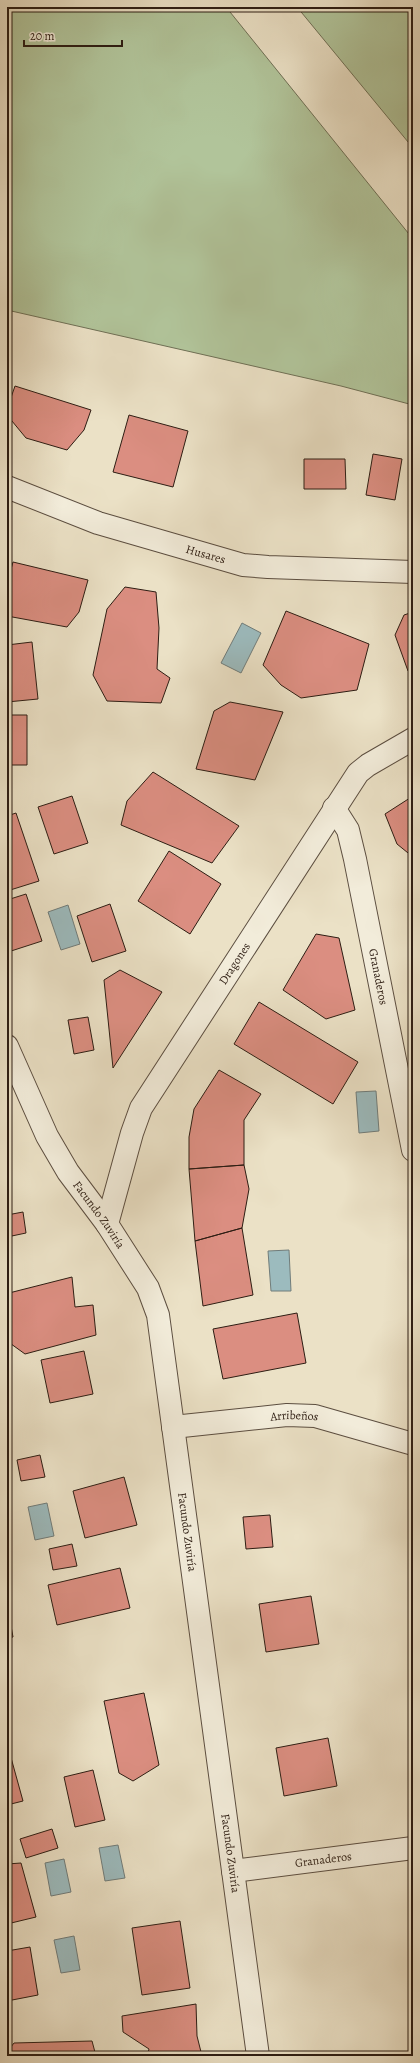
<svg xmlns="http://www.w3.org/2000/svg" width="420" height="2063" font-family="Alegreya,serif">
	<style>
		.green { fill: #b1c49a; stroke: #6f7056 }
		.water { fill: #9cbbbe; stroke: #707c7a }
		.building { fill: #db8e81; stroke: #2d1d13 }
		.lines { fill: none; stroke-linecap: round; stroke-linejoin: round }
		.minor-casing { stroke: #5c4e40; stroke-width: 24 }
		.minor { stroke: #f2ecda; stroke-width: 22 }
		.labels { text-anchor: middle; stroke-width: 4; stroke-linejoin: round; paint-order: stroke }
		.street-label { font-size: 12px; fill: #2d1d13; stroke: #f2ecda }
	</style>
	<rect width="100%" height="100%" fill="#ebe1c6"/>
	<filter id="stains"><feTurbulence type="fractalNoise" baseFrequency=".005" numOctaves="4"/><feColorMatrix values="0 0 0 0 .2 0 0 0 0 .09 0 0 0 0 .02 0 0 0 .5 -.17"/></filter>
	<radialGradient id="worn" r=".72"><stop offset=".6" stop-color="#630" stop-opacity="0"/><stop offset="1" stop-color="#630" stop-opacity=".3"/></radialGradient>
	<!-- green -->
	<path class="green" d="M 7,7 L 226,7 L 413,239 L 413,405 L 341,386 L 7,310 Z
		M 297,7 L 413,7 L 413,148 Z"/>
	<!-- water -->
	<path class="water" d="M 242,623 L 261,633 L 241,673 L 221,663 Z
		M 68,905 L 80,944 L 61,950 L 48,912 Z
		M 376,1091 L 379,1131 L 359,1133 L 356,1092 Z
		M 289,1250 L 291,1291 L 271,1291 L 268,1251 Z
		M 47,1503 L 54,1536 L 35,1540 L 28,1507 Z
		M 118,1845 L 125,1878 L 105,1881 L 99,1848 Z
		M 64,1859 L 71,1892 L 51,1896 L 45,1863 Z
		M 74,1936 L 80,1970 L 61,1973 L 54,1940 Z"/>
	<!-- building -->
	<path class="building" d="M 15,386 L 91,410 L 84,430 L 67,450 L 26,438 L 7,415 L 7,409 Z
		M 129,415 L 188,431 L 173,487 L 113,472 Z
		M 373,454 L 402,459 L 395,500 L 366,495 Z
		M 304,459 L 345,459 L 346,489 L 304,489 Z
		M 13,562 L 88,580 L 79,612 L 67,627 L 7,616 L 7,584 Z
		M 125,587 L 156,592 L 159,628 L 157,669 L 170,678 L 161,703 L 107,701 L 93,675 L 107,609 Z
		M 286,611 L 369,644 L 357,690 L 301,698 L 281,685 L 263,665 Z
		M 413,612 L 413,671 L 408,671 L 395,635 L 404,615 Z
		M 32,642 L 38,699 L 7,702 L 7,645 Z
		M 230,702 L 283,712 L 255,780 L 196,769 L 214,711 Z
		M 7,715 L 27,715 L 27,765 L 7,765 Z
		M 153,772 L 239,826 L 212,863 L 121,825 L 127,801 Z
		M 72,796 L 88,843 L 54,854 L 38,807 Z
		M 413,796 L 413,857 L 397,844 L 385,814 Z
		M 16,813 L 39,881 L 7,891 L 7,816 Z
		M 169,851 L 221,884 L 190,934 L 138,901 Z
		M 26,894 L 42,941 L 8,952 L 7,900 Z
		M 110,904 L 126,951 L 92,962 L 77,916 Z
		M 316,934 L 339,938 L 355,1010 L 326,1019 L 283,990 Z
		M 120,970 L 162,992 L 113,1068 L 104,980 Z
		M 259,1002 L 358,1062 L 333,1104 L 234,1044 Z
		M 88,1017 L 94,1050 L 74,1054 L 68,1020 Z
		M 219,1070 L 261,1094 L 244,1120 L 244,1165 L 189,1169 L 189,1137 L 194,1109 Z
		M 244,1165 L 249,1189 L 242,1228 L 195,1241 L 189,1169 Z
		M 23,1212 L 26,1233 L 7,1237 L 7,1215 Z
		M 242,1228 L 253,1295 L 203,1306 L 195,1241 Z
		M 72,1277 L 75,1307 L 93,1305 L 96,1335 L 25,1354 L 7,1341 L 7,1296 L 9,1293 Z
		M 297,1313 L 306,1363 L 223,1379 L 213,1329 Z
		M 84,1351 L 93,1394 L 50,1403 L 41,1360 Z
		M 40,1455 L 45,1477 L 21,1481 L 17,1460 Z
		M 124,1477 L 137,1525 L 85,1538 L 73,1491 Z
		M 270,1515 L 273,1547 L 246,1549 L 243,1517 Z
		M 72,1544 L 77,1566 L 53,1570 L 49,1549 Z
		M 120,1568 L 130,1608 L 57,1625 L 48,1585 Z
		M 311,1596 L 319,1644 L 266,1652 L 259,1604 Z
		M 7,1615 L 9,1615 L 13,1637 L 7,1638 Z
		M 144,1693 L 159,1765 L 133,1781 L 119,1773 L 104,1701 Z
		M 328,1738 L 337,1786 L 284,1796 L 276,1748 Z
		M 10,1754 L 23,1801 L 7,1805 L 7,1755 Z
		M 93,1770 L 105,1820 L 75,1827 L 64,1777 Z
		M 52,1829 L 58,1848 L 26,1858 L 20,1839 Z
		M 21,1863 L 36,1917 L 7,1924 L 7,1864 Z
		M 180,1921 L 190,1988 L 142,1995 L 132,1928 Z
		M 30,1947 L 38,1995 L 7,2001 L 7,1951 Z
		M 196,2004 L 197,2036 L 202,2056 L 147,2056 L 149,2049 L 123,2032 L 122,2016 Z
		M 92,2041 L 96,2056 L 7,2056 L 7,2052 L 14,2043 Z"/>
	<g class="lines">
		<defs>
			<g id="minor">
				<path id="s1" d="M 7,487 L 98,523 L 243,565 L 268,567 L 413,572"/>
				<path id="s2" d="M 334,808 L 348,830 L 355,859 L 413,1150"/>
				<path id="s3" d="M 7,1046 L 47,1136 L 68,1172 L 107,1224 L 148,1288 L 158,1315 L 258,2056"/>
				<path id="s4" d="M 107,1224 L 132,1133 L 141,1108 L 358,773 L 368,765 L 413,739"/>
				<path id="s5" d="M 173,1427 L 287,1415 L 315,1416 L 413,1444"/>
				<path id="s6" d="M 233,1871 L 413,1848"/>
			</g>
		</defs>
		<!-- minor casing -->
		<use href="#minor" class="minor-casing"/>
		<!-- minor -->
		<use href="#minor" class="minor"/>
	</g>
	<g class="labels">
		<!-- street labels -->
		<g class="street-label">
			<text dy="4" stroke="none"><textPath href="#s1" startOffset="210">Husares</textPath></text>
			<text dy="4" stroke="none"><textPath href="#s4" startOffset="293">Dragones</textPath></text>
			<text dy="4" stroke="none"><textPath href="#s2" startOffset="176">Granaderos</textPath></text>
			<text dy="4" stroke="none"><textPath href="#s3" startOffset="193">Facundo Zuviría</textPath></text>
			<text dy="4" stroke="none"><textPath href="#s5" startOffset="122">Arribeños</textPath></text>
			<text dy="4" stroke="none"><textPath href="#s3" startOffset="529">Facundo Zuviría</textPath></text>
			<text dy="4" stroke="none"><textPath href="#s3" startOffset="853">Facundo Zuviría</textPath></text>
			<text dy="4" stroke="none"><textPath href="#s6" startOffset="91">Granaderos</textPath></text>
		</g>
	</g>
	<!-- margin -->
	<rect width="420" height="2063" fill="none" stroke="#ebe1c6" stroke-width="24"/>
	<rect x="8" y="8" width="404" height="2047" fill="none" stroke="#2d1d13" stroke-width="2"/>
	<rect x="12" y="12" width="396" height="2039" fill="none" stroke="#2d1d13"/>
	<!-- scale -->
	<path d="M24 40v6h98v-6" fill="none" stroke="#2d1d13" stroke-width="2"/>
	<text x="30" y="40" font-size="12" fill="#2d1d13" stroke="#f2ecda" stroke-width="3" paint-order="stroke">20 m</text>
	<rect width="100%" height="100%" filter="url(#stains)"/>
	<rect width="100%" height="100%" fill="url(#worn)"/>
</svg>
